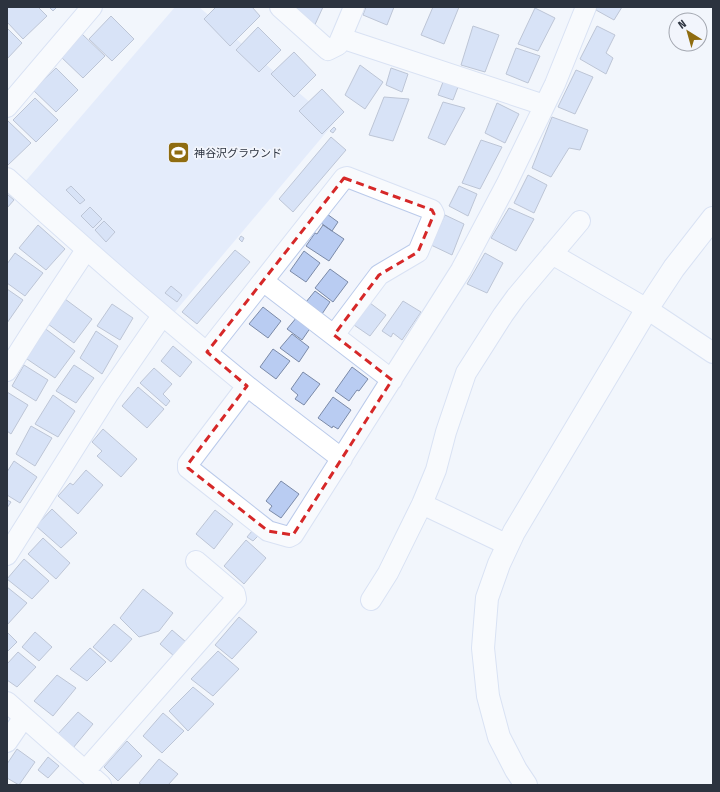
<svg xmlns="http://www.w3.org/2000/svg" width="720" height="792" font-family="'Fira Sans Condensed','Noto Sans JP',sans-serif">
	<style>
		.green { fill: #d3e0fb }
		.building { fill: #b9ccf2; stroke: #7b8aa8 }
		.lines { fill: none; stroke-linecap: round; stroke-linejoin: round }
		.street-casing { stroke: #bacaea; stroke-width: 22 }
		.secondary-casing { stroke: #bacaea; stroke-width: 24 }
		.street { stroke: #fff; stroke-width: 20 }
		.secondary { stroke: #fff; stroke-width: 22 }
		.marked { fill: none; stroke: #d62828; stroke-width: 3; stroke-dasharray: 8 5; stroke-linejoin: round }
		.labels { text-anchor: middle; stroke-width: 3.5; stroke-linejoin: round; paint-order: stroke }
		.poi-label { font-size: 11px; fill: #2c333f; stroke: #f2f5fc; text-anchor: start }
	</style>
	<rect width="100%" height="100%" fill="#f2f5fc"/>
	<!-- green -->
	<path class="green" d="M 175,7 L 199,7 L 334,123 L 173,314 L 24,183 Z"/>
	<!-- building -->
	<path class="building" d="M 7,7 L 38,7 L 47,16 L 23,39 L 7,22 Z
		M 49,7 L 57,7 L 53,11 Z
		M 216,7 L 252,7 L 260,16 L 230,46 L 204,19 Z
		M 293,7 L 323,7 L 313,29 Z
		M 366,7 L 394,7 L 387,25 L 363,15 Z
		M 433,7 L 459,7 L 444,44 L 421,35 Z
		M 597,7 L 622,7 L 614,20 L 596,10 Z
		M 535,8 L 555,18 L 538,51 L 518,44 Z
		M 111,16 L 134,39 L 112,61 L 89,39 Z
		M 473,26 L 499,35 L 485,72 L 461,65 Z
		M 597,26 L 615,35 L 606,53 L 613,58 L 606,74 L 580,59 Z
		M 258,27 L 281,50 L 259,72 L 236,50 Z
		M 7,28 L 22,43 L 7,59 Z
		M 82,34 L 105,56 L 83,78 L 60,56 Z
		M 516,48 L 540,56 L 528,83 L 506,74 Z
		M 294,52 L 316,75 L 294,97 L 271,74 Z
		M 360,65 L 383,82 L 365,109 L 345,95 Z
		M 56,68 L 78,90 L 56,112 L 33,90 Z
		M 391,68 L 408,74 L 402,92 L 386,85 Z
		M 576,70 L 593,77 L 575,114 L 558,107 Z
		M 443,82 L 458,87 L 453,100 L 438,95 Z
		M 322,89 L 344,112 L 322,134 L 299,111 Z
		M 384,97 L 409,99 L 393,141 L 369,135 Z
		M 35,98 L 58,120 L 36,142 L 13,120 Z
		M 443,102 L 465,108 L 445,145 L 428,138 Z
		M 497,103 L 519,114 L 505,143 L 485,133 Z
		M 552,117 L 588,130 L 580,150 L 569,148 L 551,177 L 532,168 Z
		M 8,121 L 31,143 L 8,165 L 7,164 L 7,122 Z
		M 334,127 L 336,129 L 333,133 L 330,131 Z
		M 331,137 L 346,150 L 293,212 L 279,199 Z
		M 481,140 L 502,147 L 480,189 L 462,183 Z
		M 528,175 L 547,185 L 534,213 L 514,203 Z
		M 71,186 L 85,200 L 80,204 L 66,190 Z
		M 459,186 L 477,194 L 468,216 L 449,206 Z
		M 7,194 L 14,200 L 7,208 Z
		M 90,207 L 102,219 L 93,228 L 81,216 Z
		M 509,208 L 534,219 L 516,251 L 491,238 Z
		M 327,214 L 338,222 L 332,231 L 321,223 Z
		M 445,215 L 464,224 L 452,255 L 431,245 Z
		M 104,221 L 115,232 L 106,242 L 95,230 Z
		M 38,225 L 65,249 L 46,270 L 19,248 Z
		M 323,225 L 344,239 L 329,261 L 306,246 L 315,233 L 317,234 Z
		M 241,236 L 244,238 L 242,242 L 239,239 Z
		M 235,250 L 250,262 L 197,324 L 182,312 Z
		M 304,251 L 320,263 L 306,282 L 290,271 Z
		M 15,253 L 43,273 L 25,296 L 7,283 L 7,264 Z
		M 485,253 L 503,263 L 487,293 L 467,284 Z
		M 330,269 L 348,282 L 333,302 L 315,288 Z
		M 171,286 L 182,295 L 177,302 L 165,293 Z
		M 7,289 L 23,300 L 7,323 Z
		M 315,291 L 330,302 L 322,314 L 306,302 Z
		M 65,299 L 92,319 L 74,343 L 48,324 Z
		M 403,301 L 421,312 L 402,340 L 393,333 L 391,337 L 382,331 Z
		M 370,303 L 386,315 L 370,336 L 354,325 Z
		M 112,304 L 133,318 L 120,340 L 97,326 Z
		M 263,307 L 281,321 L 268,338 L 249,324 Z
		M 297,317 L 311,327 L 302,340 L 287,329 Z
		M 43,327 L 75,351 L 55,378 L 24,357 Z
		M 96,331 L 118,346 L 102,374 L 80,358 Z
		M 292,334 L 309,347 L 299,362 L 280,348 Z
		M 173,346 L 192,362 L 180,377 L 161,361 Z
		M 273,349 L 290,361 L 276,379 L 260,367 Z
		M 24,365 L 48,380 L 36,401 L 12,386 Z
		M 74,365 L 94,378 L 76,403 L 56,391 Z
		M 352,367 L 368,379 L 359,391 L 357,390 L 349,401 L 335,391 Z
		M 154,368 L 172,384 L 163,394 L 170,401 L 166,406 L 140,383 Z
		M 303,372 L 320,384 L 304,405 L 295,399 L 298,395 L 291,389 Z
		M 138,387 L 164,409 L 147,428 L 122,406 Z
		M 7,392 L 28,405 L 11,434 L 7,431 Z
		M 53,395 L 75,411 L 58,437 L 35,424 Z
		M 333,397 L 351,410 L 338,429 L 333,426 L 332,428 L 318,418 Z
		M 31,426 L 52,438 L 35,466 L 16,454 Z
		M 103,429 L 137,459 L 121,477 L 97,456 L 102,451 L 92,442 Z
		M 14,461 L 37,477 L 20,503 L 7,495 L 7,472 Z
		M 86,470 L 103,485 L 78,514 L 58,496 L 70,483 L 73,485 Z
		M 281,481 L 299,494 L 281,518 L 269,510 L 272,506 L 266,501 Z
		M 7,500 L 11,502 L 7,508 Z
		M 52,509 L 77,533 L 61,548 L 36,526 Z
		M 215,510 L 233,524 L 214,549 L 196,534 Z
		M 252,531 L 258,536 L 253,541 L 247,537 Z
		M 43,538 L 70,563 L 56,579 L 28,554 Z
		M 246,540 L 266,558 L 244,584 L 224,566 Z
		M 24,559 L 49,581 L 32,599 L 7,579 Z
		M 7,587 L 27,603 L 7,625 Z
		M 143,589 L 173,613 L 159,631 L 139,637 L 120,618 Z
		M 239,617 L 257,632 L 232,659 L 215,645 Z
		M 114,624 L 132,639 L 111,662 L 93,647 Z
		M 172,630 L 186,642 L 174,656 L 160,644 Z
		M 7,632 L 17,642 L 7,652 Z
		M 35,632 L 52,647 L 39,661 L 22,647 Z
		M 90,648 L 106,662 L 87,681 L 70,669 Z
		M 218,651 L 239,669 L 213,696 L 191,679 Z
		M 18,652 L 36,667 L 17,687 L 7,680 L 7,664 Z
		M 57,675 L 76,688 L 53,716 L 34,701 Z
		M 193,687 L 214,704 L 188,731 L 169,711 Z
		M 78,712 L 93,724 L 73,748 L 57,735 Z
		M 163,713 L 184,731 L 162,753 L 143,736 Z
		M 127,741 L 142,756 L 118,781 L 104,767 Z
		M 17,749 L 35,762 L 19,785 L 7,778 L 7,764 Z
		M 48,757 L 59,766 L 48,778 L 38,770 Z
		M 159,759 L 178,774 L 168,785 L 142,785 L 139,783 Z"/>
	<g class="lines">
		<defs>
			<path id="street" d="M 280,7 L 328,50 L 338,45 L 341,38
				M 354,7 L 341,38 L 544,105
				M 7,107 L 92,7
				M 7,178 C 85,249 164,318 246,385 C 277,410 310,434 342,459
				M 552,254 L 647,309 L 713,353
				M 263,281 L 392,380
				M 207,352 L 344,178 L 347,177 L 432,210 L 434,214 L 418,252 L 379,275 L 334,335
				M 7,371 L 31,333 L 86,250
				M 247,386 L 188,464 L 188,468 L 268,531 L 289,537 L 293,535 L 461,270 L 506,185 L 555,84 L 586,7
				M 422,504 L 508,545
				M 7,555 L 109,393 L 162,316
				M 371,600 L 388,573 L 422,504 L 436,470 L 446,432 L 466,373 L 503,315 L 516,297 L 580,221
				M 7,702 L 101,785
				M 7,742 L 24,717
				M 85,771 L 236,599 L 235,594 L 196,561"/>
			<path id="secondary" d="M 526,785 L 516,770 L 499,737 L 488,696 L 483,648 L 487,598 L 499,564 L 514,532 L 647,309 L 674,268 L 713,218"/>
		</defs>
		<!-- street casing -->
		<use href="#street" class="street-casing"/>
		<!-- secondary casing -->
		<use href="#secondary" class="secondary-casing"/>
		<!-- street -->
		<use href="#street" class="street"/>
		<!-- secondary -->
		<use href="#secondary" class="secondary"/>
	</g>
	<!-- marked area -->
	<path d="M0 0H720V792H0ZM 344,178 L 432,210 L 434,214 L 418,252 L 379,275 L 334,335 L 392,380 L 293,535 L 268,531 L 188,468 L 188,464 L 247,386 L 207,352 Z" fill="#f2f5fc" fill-opacity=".55" fill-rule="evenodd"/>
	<path class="marked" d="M 344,178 L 432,210 L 434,214 L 418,252 L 379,275 L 334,335 L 392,380 L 293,535 L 268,531 L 188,468 L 188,464 L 247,386 L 207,352 Z"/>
	<!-- icons -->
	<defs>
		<symbol id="stadium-square" viewBox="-11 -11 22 22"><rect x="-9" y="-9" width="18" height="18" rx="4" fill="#8f6c10" stroke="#f2f5fc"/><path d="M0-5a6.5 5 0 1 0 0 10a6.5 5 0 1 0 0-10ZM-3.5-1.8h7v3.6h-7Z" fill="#fff"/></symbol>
	</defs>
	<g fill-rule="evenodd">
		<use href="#stadium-square" x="166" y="140" width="25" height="25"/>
	</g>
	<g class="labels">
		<!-- poi labels -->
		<g class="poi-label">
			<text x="194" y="157">神谷沢グラウンド</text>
		</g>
	</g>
	<!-- border -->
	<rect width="720" height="792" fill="none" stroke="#2c333f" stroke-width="16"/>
	<!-- north arrow -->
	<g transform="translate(688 32) rotate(323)"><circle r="19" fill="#f2f5fc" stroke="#a3a7b0"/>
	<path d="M0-3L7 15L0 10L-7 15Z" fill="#8f6c10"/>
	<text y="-6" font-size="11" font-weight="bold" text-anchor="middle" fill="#2c333f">N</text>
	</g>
</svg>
